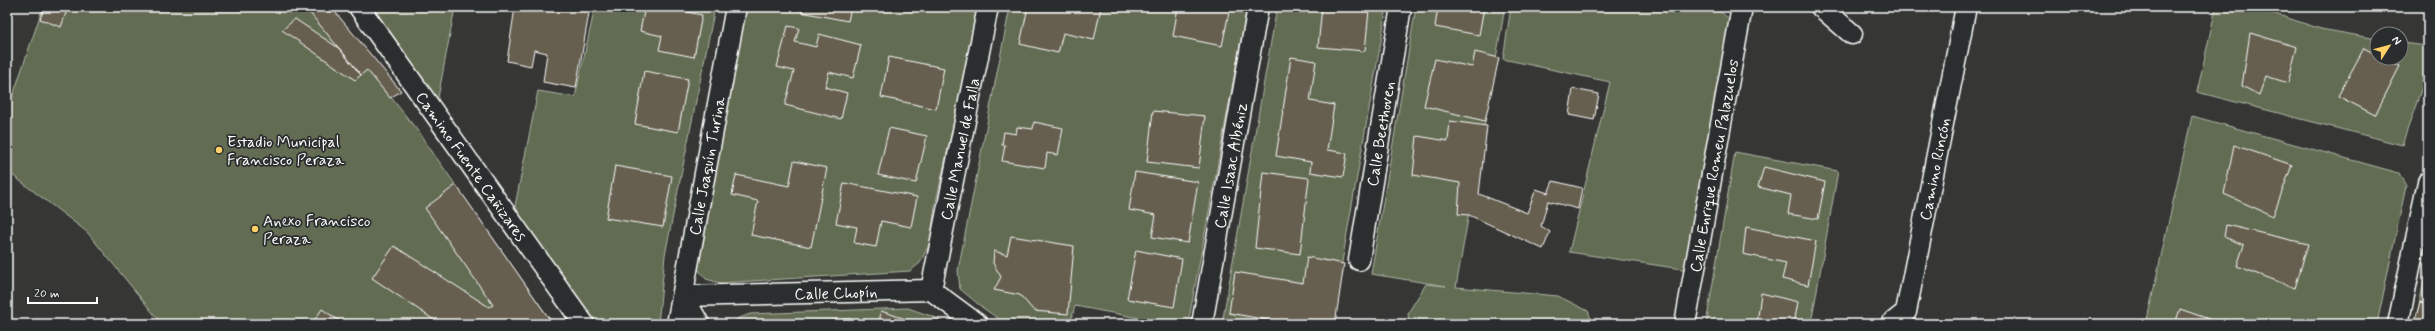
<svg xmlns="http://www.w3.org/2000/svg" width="2435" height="331" font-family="Mynerve,sans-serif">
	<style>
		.green { fill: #626c52; stroke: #b0b6a8 }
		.building { fill: #665f4f; stroke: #fff }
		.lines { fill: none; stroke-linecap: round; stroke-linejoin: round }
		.minor-casing { stroke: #fff; stroke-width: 23 }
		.minor { stroke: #2a2d2e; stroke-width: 20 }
		.poi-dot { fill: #ffd166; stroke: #2a2d2e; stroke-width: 1.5 }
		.labels { text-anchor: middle; stroke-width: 3.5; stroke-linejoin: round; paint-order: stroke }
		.street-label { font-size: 16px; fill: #fff; stroke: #2a2d2e }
		.poi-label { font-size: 16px; fill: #fff; stroke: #2a2d2e; text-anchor: start }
	</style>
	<rect width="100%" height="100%" fill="#363735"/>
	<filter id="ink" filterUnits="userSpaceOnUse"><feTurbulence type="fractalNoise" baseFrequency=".025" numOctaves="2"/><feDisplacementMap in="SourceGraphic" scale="8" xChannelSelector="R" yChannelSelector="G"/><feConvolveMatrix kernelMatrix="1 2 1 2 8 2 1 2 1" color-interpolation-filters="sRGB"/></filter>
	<g filter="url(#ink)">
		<!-- green -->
		<path class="green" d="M 43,7 L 319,7 L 417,130 L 553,324 L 162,324 L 87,232 L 7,171 L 7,113 Z
			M 370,7 L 455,7 L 437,103 Z
			M 595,7 L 715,7 L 665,255 L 658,324 L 594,324 L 549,261 L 548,254 L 538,247 L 515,206 L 538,91 L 575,97 Z
			M 743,7 L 980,7 L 935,206 L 930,243 L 920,263 L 910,271 L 720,283 L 706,279 L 698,269 L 701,230 Z
			M 1010,7 L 1247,7 L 1188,324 L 1171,324 L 1075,306 L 1070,324 L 1006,324 L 983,308 L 960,289 L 958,270 Z
			M 1277,7 L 1387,7 L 1331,324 L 1222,324 Z
			M 1416,7 L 1505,7 L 1456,287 L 1558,296 L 1588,311 L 1593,324 L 1409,324 L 1408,313 L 1426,284 L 1446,286 L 1371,274 Z
			M 1511,7 L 1715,7 L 1728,18 L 1737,39 L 1695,271 L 1569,252 L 1610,82 L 1503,59 Z
			M 2216,7 L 2254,7 L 2321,29 L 2377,39 L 2377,58 L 2401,58 L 2401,43 L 2428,46 L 2428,70 L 2402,145 L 2197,92 Z
			M 2192,116 L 2399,173 L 2406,186 L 2377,324 L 2146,324 Z
			M 1735,152 L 1838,171 L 1811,324 L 1706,324 Z
			M 2428,262 L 2428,324 L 2415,324 Z
			M 908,308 L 937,318 L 945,324 L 734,324 L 737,319 L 750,314 Z"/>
		<!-- building -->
		<path class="building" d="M 45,7 L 68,7 L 61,27 L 40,19 Z
			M 305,7 L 331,7 L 401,91 L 390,98 L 367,70 L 361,75 Z
			M 515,7 L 590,7 L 576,88 L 543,82 L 547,53 L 534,50 L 531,66 L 507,61 Z
			M 645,7 L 662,7 L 702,15 L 694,57 L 659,50 L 662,36 L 640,31 Z
			M 802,7 L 851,7 L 848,21 L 801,12 Z
			M 1028,7 L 1101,7 L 1094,40 L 1063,33 L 1058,53 L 1020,44 Z
			M 1178,7 L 1230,7 L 1222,46 L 1173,36 Z
			M 1322,7 L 1369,10 L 1365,51 L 1318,47 Z
			M 1438,7 L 1484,7 L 1479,35 L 1435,27 Z
			M 295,19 L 340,49 L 361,75 L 355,80 L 282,30 Z
			M 788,26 L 799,28 L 795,42 L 816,47 L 819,34 L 861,45 L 853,78 L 829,72 L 825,87 L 847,93 L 841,119 L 785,105 L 794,71 L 777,67 Z
			M 2250,33 L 2297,47 L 2288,83 L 2266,76 L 2259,95 L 2242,86 Z
			M 2364,48 L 2377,55 L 2377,58 L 2383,58 L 2400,66 L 2375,115 L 2338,96 Z
			M 1475,52 L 1499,58 L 1485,121 L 1424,106 L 1435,59 L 1472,67 Z
			M 889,57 L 944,68 L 936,109 L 881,97 Z
			M 1291,57 L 1316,61 L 1310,101 L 1334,105 L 1327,150 L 1347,153 L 1343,177 L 1310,172 L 1311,162 L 1276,156 Z
			M 644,71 L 688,79 L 678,132 L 635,124 Z
			M 1573,89 L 1599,94 L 1594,120 L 1569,115 Z
			M 1153,111 L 1205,116 L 1199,168 L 1147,162 Z
			M 1450,121 L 1487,126 L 1479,194 L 1527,213 L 1536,189 L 1548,193 L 1553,181 L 1582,188 L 1578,209 L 1548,201 L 1541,226 L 1550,232 L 1543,249 L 1469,215 L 1458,214 L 1460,183 L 1413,175 L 1417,136 L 1448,141 Z
			M 1034,122 L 1063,128 L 1058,155 L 1047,153 L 1045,168 L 1002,161 L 1005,145 L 1002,145 L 1004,132 L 1016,134 L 1017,127 L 1033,129 Z
			M 889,128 L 927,136 L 916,183 L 878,175 Z
			M 2234,145 L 2292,165 L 2273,216 L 2224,194 Z
			M 794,161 L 827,168 L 811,247 L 751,235 L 758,201 L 732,195 L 736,175 L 789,186 Z
			M 615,166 L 672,176 L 663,227 L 606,218 Z
			M 1764,167 L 1825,182 L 1818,219 L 1788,214 L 1791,195 L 1758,187 Z
			M 1135,172 L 1198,182 L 1188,243 L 1152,237 L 1156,215 L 1129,210 Z
			M 1263,172 L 1309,178 L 1300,254 L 1255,248 Z
			M 844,183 L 917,197 L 911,227 L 881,221 L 876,247 L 854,243 L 857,227 L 836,223 Z
			M 456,185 L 553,324 L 440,324 L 372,278 L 394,246 L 489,307 L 493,305 L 425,208 Z
			M 2226,225 L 2308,244 L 2295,288 L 2237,266 L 2244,245 L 2224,237 Z
			M 1746,227 L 1816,241 L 1808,285 L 1782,279 L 1786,263 L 1743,254 Z
			M 1011,236 L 1074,246 L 1068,314 L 1034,311 L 1020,295 L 994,290 L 1001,277 L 993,263 L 994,251 L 1007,255 Z
			M 1136,250 L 1182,259 L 1174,307 L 1127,299 Z
			M 1307,257 L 1344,264 L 1335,324 L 1290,324 L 1229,313 L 1235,272 L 1303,283 Z
			M 1761,293 L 1798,302 L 1794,324 L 1757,324 Z
			M 2420,302 L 2428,304 L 2428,324 L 2414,324 Z
			M 322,309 L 344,324 L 312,324 Z
			M 2180,309 L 2223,324 L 2175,324 Z
			M 881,311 L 921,324 L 879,324 Z
			M 850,319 L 851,324 L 785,324 Z"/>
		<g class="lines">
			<defs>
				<g id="minor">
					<path id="s1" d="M 359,7 L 584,324"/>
					<path d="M 1821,7 L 1852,34"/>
					<path id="s2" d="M 1359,260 L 1401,7"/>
					<path id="s3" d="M 931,290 L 988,7"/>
					<path id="s4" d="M 683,296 L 931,290 L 977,324"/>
					<path d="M 683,296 L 699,324"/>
					<path id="s5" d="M 677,324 L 736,7"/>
					<path id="s6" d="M 1202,324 L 1258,7"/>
					<path id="s7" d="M 1685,324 L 1742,7"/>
					<path id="s8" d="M 1891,324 L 1906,312 L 1966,7"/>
					<path d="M 2398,324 L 2428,182"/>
				</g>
			</defs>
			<!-- minor casing -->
			<use href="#minor" class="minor-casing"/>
			<!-- minor -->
			<use href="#minor" class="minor"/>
		</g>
	</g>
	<!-- markers -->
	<g class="poi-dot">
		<circle cx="219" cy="150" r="4"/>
		<circle cx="255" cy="229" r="4"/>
	</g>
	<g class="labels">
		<!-- street labels -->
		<g class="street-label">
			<text dy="6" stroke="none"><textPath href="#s2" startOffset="128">Calle Beethoven</textPath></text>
			<text dy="6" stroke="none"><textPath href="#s3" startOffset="144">Calle Manuel de Falla</textPath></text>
			<text dy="6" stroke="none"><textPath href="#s1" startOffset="195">Camino Fuente Cañizares</textPath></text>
			<text dy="6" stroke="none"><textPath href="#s7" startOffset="161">Calle Enrique Romeu Palazuelos</textPath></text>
			<text dy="6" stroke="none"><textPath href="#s5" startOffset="161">Calle Joaquín Turina</textPath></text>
			<text dy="6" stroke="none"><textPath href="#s6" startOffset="161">Calle Isaac Albéniz</textPath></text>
			<text dy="6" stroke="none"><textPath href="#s8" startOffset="165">Camino Rincón</textPath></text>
			<text dy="6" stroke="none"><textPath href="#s4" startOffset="153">Calle Chopín</textPath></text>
		</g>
		<!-- poi labels -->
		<g class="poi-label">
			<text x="227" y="147">Estadio Municipal<tspan x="227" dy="18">Francisco Peraza</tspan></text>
			<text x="263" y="226">Anexo Francisco<tspan x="263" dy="18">Peraza</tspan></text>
		</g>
	</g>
	<!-- margin -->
	<rect width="2435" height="331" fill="none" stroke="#2a2d2e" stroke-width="24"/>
	<rect x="12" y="12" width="2411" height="307" fill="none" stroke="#fff" stroke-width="1.5" filter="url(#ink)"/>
	<!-- north arrow -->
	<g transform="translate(2389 46) rotate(54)"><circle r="19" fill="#2a2d2e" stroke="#7f8182"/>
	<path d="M0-3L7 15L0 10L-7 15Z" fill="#ffd166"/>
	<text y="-6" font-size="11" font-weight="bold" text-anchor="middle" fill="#ffffff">N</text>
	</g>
	<!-- scale -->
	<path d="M28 297v6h69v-6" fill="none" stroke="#ffffff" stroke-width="2"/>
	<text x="34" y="297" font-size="12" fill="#ffffff" stroke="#2a2d2e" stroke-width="3" paint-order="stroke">20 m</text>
</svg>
